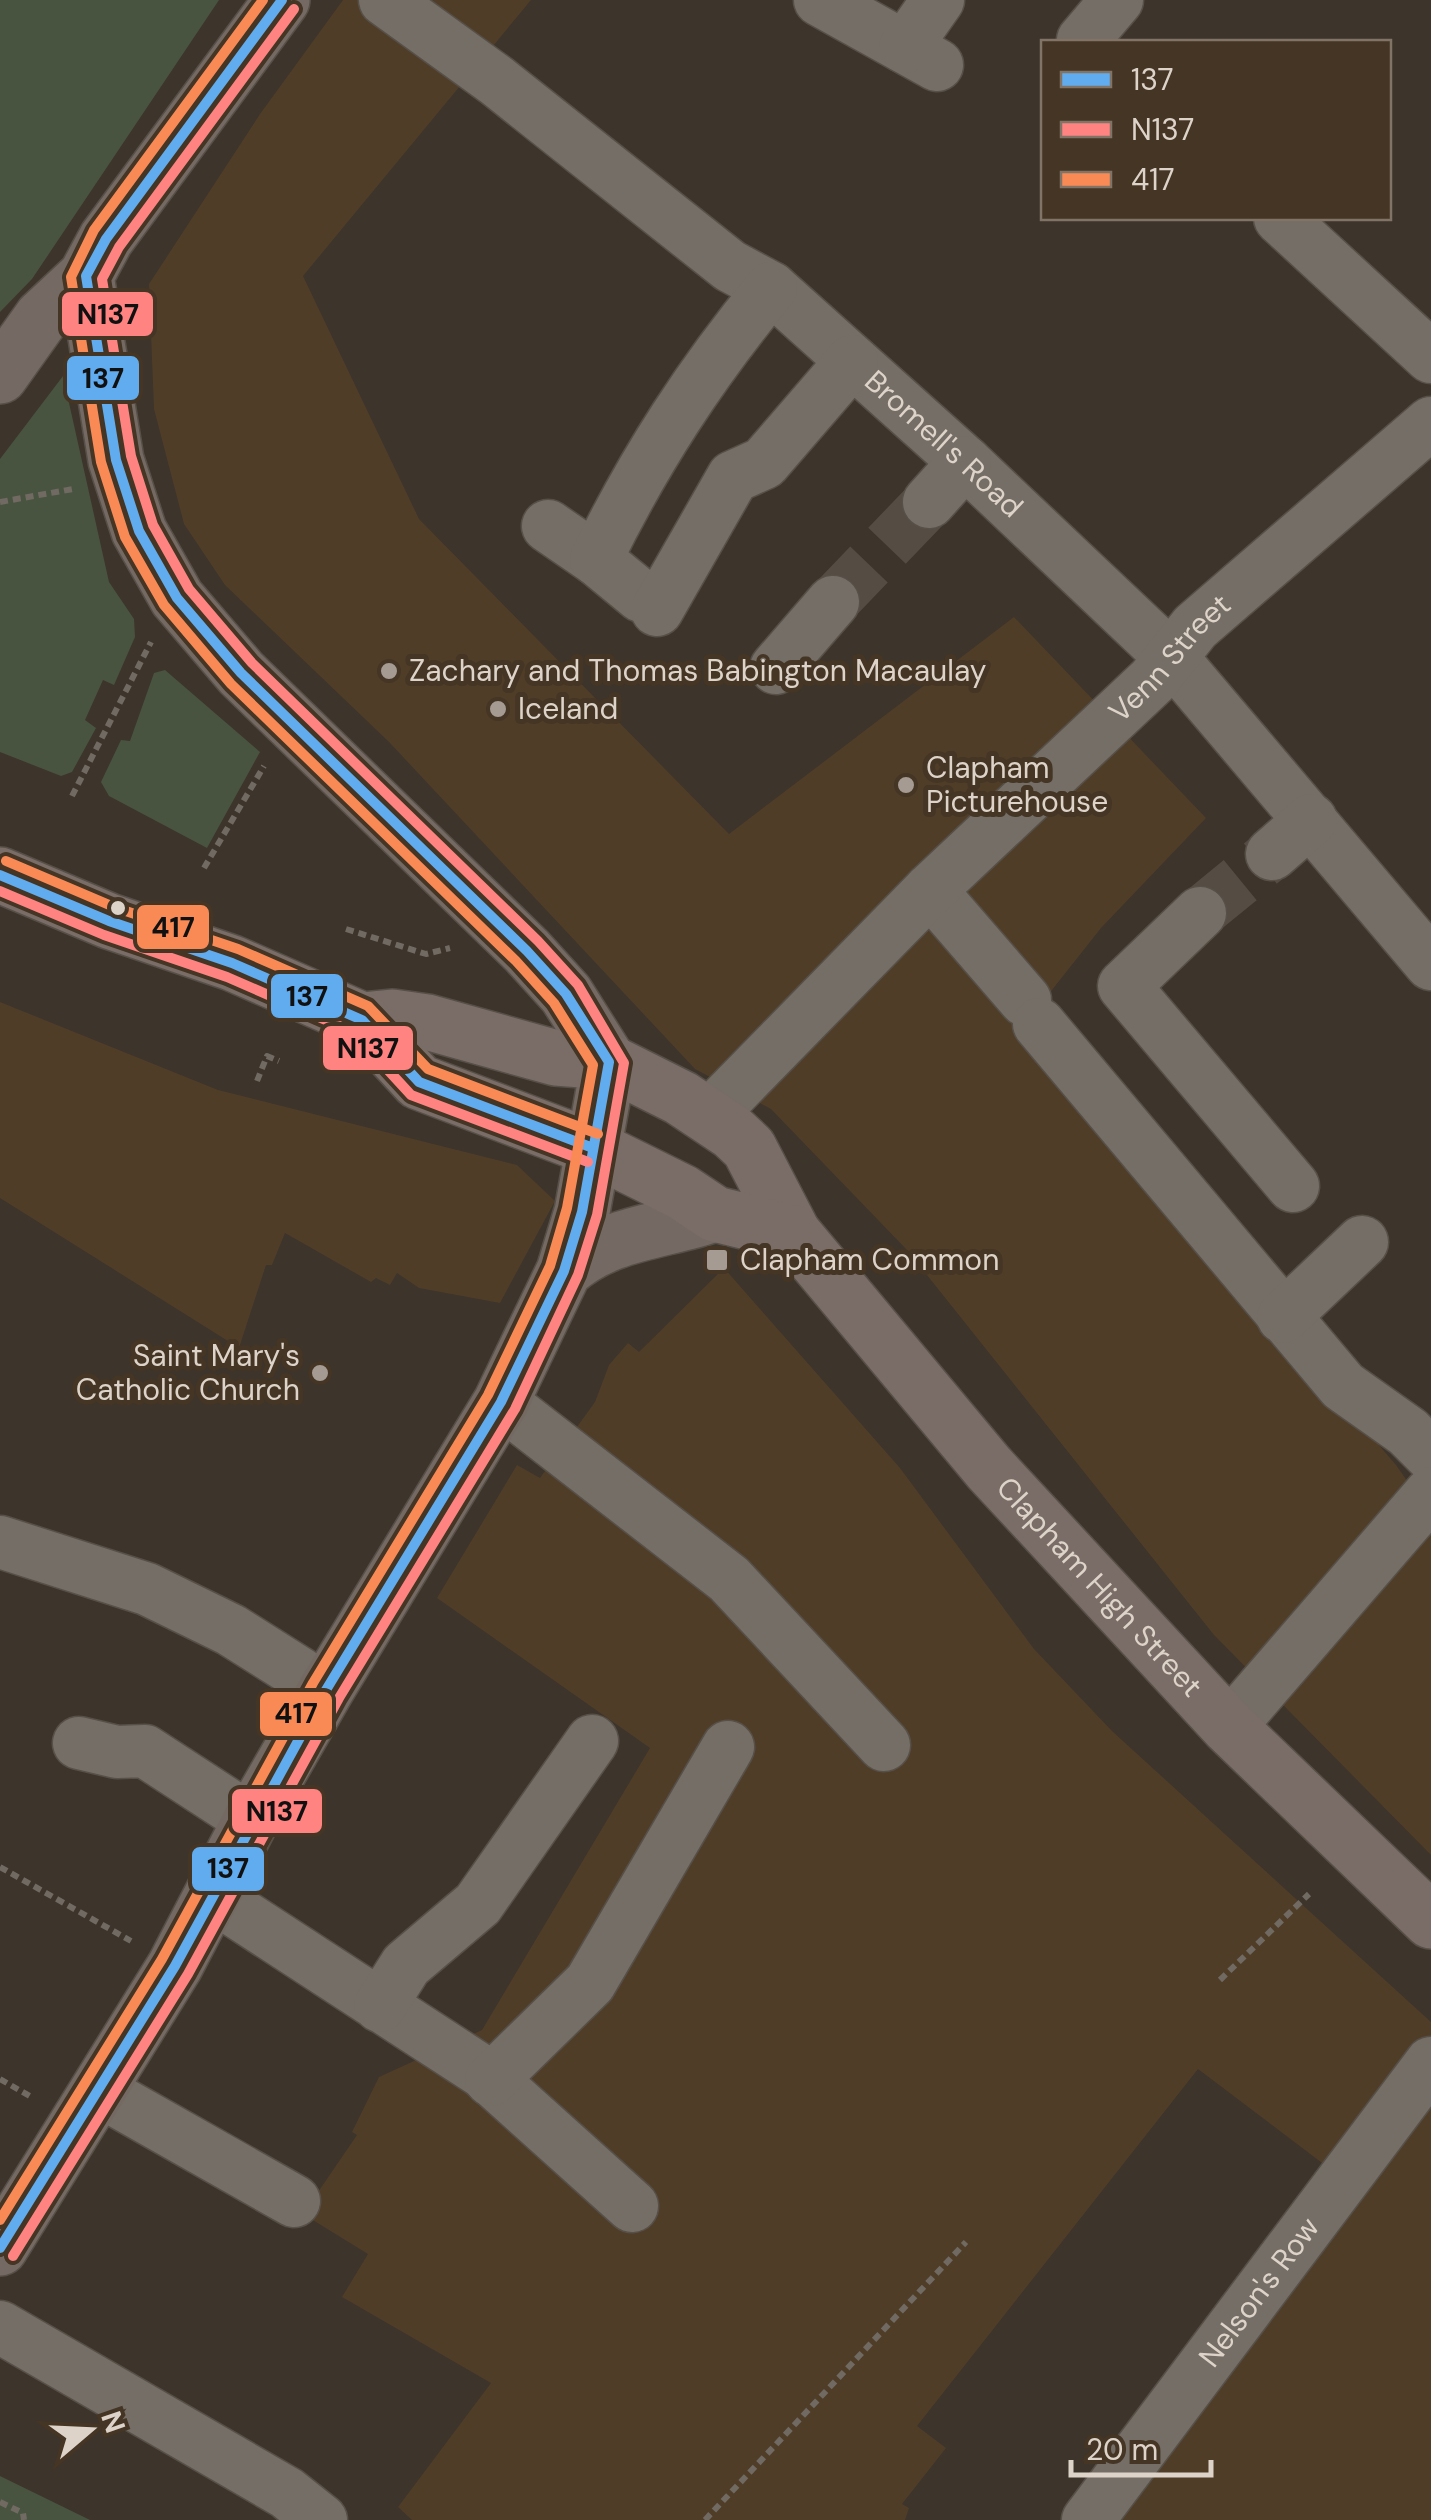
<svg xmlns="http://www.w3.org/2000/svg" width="1431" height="2520" font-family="'DM Sans',sans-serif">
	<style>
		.built { fill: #4f3d28 }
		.green { fill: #48543f }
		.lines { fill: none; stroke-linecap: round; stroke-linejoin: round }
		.minor-tunnel { stroke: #554c43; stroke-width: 52; stroke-dasharray: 52 26; stroke-linecap: butt }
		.minor-casing { stroke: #575048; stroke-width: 55 }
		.major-casing { stroke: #575048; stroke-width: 58 }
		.highway-casing { stroke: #575048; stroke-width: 58 }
		.path { stroke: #706a63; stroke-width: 6; stroke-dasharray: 8 5; stroke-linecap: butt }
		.minor { stroke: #746e66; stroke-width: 52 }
		.major { stroke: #746a63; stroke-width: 55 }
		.highway { stroke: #7a6d67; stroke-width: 55 }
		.bus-1-casing { stroke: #443524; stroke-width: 18 }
		.bus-2-casing { stroke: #443524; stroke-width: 18 }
		.bus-3-casing { stroke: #443524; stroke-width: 18 }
		.bus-1 { stroke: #60acee; stroke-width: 10 }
		.bus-2 { stroke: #ff8380; stroke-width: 10 }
		.bus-3 { stroke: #f98a56; stroke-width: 10 }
		.poi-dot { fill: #a59b92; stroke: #443524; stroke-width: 4 }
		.bus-dot { fill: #ddd3c9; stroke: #443524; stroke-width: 4 }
		.labels { text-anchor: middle; stroke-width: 10; stroke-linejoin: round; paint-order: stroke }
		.street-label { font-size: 30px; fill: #ddd3c9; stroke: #443524 }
		.poi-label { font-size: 30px; fill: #ddd3c9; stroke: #443524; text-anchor: start }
		.line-badge { stroke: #443524; stroke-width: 4 }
		.pale-badge-label { font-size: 28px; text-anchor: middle; font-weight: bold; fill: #111 }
	</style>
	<rect width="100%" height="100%" fill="#3d342b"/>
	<!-- built -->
	<path class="built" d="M 343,0 L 531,0 L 303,276 L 419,519 L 729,834 L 1014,617 L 1206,818 L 1101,928 L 1022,1028 L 1396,1465 L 1431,1515 L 1431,1855 L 1214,1635 L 907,1250 L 771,1109 L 695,1069 L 389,742 L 225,585 L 184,524 L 154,409 L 149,284 L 260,114 Z
		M 0,1002 L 218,1090 L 517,1165 L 555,1201 L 500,1303 L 419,1288 L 397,1273 L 390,1285 L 376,1278 L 371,1282 L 285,1233 L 272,1265 L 266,1265 L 239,1348 L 0,1198 Z
		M 724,1268 L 900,1468 L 1034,1649 L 1112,1731 L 1431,2022 L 1431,2520 L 1097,2520 L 1355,2188 L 1198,2069 L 917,2426 L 946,2448 L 902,2504 L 909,2508 L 905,2520 L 412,2520 L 398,2507 L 491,2383 L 342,2297 L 368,2254 L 303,2214 L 357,2135 L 352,2132 L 379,2077 L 482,2030 L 650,1748 L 437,1598 L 517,1465 L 540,1478 L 595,1402 L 609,1365 L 628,1343 L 639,1352 Z"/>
	<!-- green -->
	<path class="green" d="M 0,0 L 219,0 L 32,279 L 0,312 Z
		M 63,376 L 109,582 L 134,619 L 135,637 L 114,685 L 103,680 L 85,720 L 96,728 L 72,772 L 61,776 L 0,752 L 0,459 Z
		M 165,670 L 260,752 L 207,848 L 109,796 L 101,782 L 121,740 L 130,741 L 154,673 Z
		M 0,2475 L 0,2476 L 90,2520 L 0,2520 Z"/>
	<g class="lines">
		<!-- minor-tunnel -->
		<path class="minor-tunnel" d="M 833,602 L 929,502
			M 1200,913 L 1272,854"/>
		<defs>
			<g id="minor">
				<path id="s1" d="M 385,0 L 497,81 L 730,266 L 771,288 L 965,462 L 1172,658 L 1431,964"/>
				<path d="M 820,0 L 937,65"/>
				<path d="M 1086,42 L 1083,40 L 1117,0"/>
				<path d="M 905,47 L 938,0"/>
				<path d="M 1280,218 L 1431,357"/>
				<path d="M 929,502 L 965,462"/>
				<path d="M 548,526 L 596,559"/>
				<path d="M 641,596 L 596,559 C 645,459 700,374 771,288"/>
				<path d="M 657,610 L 733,477 L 764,463 L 852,361"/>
				<path d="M 776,668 L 833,602"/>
				<path d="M 1272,854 L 1311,820"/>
				<path d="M 930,890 L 1025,1000"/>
				<path d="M 1200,913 L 1124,986 L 1293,1186"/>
				<path d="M 1039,1024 L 1343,1386 L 1408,1432 L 1431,1455"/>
				<path id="s2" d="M 709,1116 L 930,890 L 1153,680 L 1195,627 L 1431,423"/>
				<path d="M 1283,1317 L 1362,1242"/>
				<path d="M 501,1402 L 729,1579 L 884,1745"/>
				<path d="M 0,1542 L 147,1589 L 231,1630 L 326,1690"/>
				<path d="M 1229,1727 L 1431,1493"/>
				<path d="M 79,1743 L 117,1752 L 145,1751 L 251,1820"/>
				<path d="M 214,1897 L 483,2072 L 632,2206"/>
				<path d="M 380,2006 L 406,1965 L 478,1904 L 592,1741"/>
				<path d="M 491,2080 L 590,1983 L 728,1747"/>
				<path d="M 98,2090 L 294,2201"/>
				<path d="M 0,2327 L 287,2493 L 321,2520"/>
				<path id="s3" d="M 1088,2520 L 1431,2063"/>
			</g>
			<path id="major" d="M 0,376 L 42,317 L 86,276 L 106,239 L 282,0
				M 564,1271 C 608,1232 662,1232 715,1214
				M 0,2248 L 175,1966 L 251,1820 L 326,1690 L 501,1402 L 564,1271 L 582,1212 L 609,1062 L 566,994 L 527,951 L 241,673 L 177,598 L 139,531 L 116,460 L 86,276"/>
			<g id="highway">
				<path id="s4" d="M 0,875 L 109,921 L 232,963 L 362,1020 L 392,1017 L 427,1022 L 556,1058 L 609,1062 L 681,1098 L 732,1132 L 749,1148 L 793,1233 L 989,1468 L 1229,1727 L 1431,1921"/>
				<path d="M 362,1020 L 419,1082 L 593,1148 L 682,1192 L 715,1214 L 793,1233"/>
			</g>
		</defs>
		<!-- minor casing -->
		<use href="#minor" class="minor-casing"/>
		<!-- major casing -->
		<use href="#major" class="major-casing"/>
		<!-- highway casing -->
		<use href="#highway" class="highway-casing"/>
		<!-- path -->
		<path class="path" d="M 0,502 L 73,489
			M 72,796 L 151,642
			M 204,868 L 264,766
			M 346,929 L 426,954 L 450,948
			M 257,1081 L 267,1056 L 279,1061
			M 0,1867 L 131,1941
			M 1220,1980 L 1309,1894
			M 0,2079 L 33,2098
			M 0,2502 L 23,2513 L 24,2520
			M 705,2520 L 966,2242"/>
		<!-- minor -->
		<use href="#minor" class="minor"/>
		<!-- major -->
		<use href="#major" class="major"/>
		<!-- highway -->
		<use href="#highway" class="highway"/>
		<defs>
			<path id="bus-1" d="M 0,875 L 109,921 L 232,963 L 362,1020 L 419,1082 L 593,1148
				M 0,2248 L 175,1966 L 326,1690 L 501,1402 L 564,1271 L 582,1212 L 609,1062 L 566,994 L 527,951 L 241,673 L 177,598 L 139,531 L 116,460 L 86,276 L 106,239 L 282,0"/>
			<path id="bus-2" d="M 0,891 L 104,935 L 227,977 L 353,1032 L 411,1095 L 588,1162
				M 13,2256 L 188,1974 L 339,1698 L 515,1409 L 578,1275 L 597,1215 L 624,1063 L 578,985 L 538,941 L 252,663 L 189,589 L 153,525 L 131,456 L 102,279 L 119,247 L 294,9"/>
			<path id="bus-3" d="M 6,861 L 114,907 L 238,949 L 368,1006 L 428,1069 L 598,1134
				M 0,2220 L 162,1959 L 313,1683 L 488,1395 L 550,1266 L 567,1208 L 593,1065 L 554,1003 L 516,961 L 231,684 L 164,605 L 125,537 L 101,462 L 71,277 L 94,230 L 263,0"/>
		</defs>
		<!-- bus-1 casing -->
		<use href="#bus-1" class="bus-1-casing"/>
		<!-- bus-2 casing -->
		<use href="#bus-2" class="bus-2-casing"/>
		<!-- bus-3 casing -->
		<use href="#bus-3" class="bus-3-casing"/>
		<!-- bus-1 -->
		<use href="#bus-1" class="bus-1"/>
		<!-- bus-2 -->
		<use href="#bus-2" class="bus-2"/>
		<!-- bus-3 -->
		<use href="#bus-3" class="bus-3"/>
	</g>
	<!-- markers -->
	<g class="poi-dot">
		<circle cx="389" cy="671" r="10"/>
		<circle cx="498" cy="709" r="10"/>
		<circle cx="906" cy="785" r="10"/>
		<rect x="705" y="1248" width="24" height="24" rx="5"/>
		<circle cx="320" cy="1373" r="10"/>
	</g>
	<circle class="bus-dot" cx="118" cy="908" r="9"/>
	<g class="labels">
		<!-- street labels -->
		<g class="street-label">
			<text dy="10" stroke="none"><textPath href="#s1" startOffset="715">Bromell's Road</textPath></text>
			<text dy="10" stroke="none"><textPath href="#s2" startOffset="650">Venn Street</textPath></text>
			<text dy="10" stroke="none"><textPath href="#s4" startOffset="1372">Clapham High Street</textPath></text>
			<text dy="10" stroke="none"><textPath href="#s3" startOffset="285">Nelson's Row</textPath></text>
		</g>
		<!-- poi labels -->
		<g class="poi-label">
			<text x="409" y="681">Zachary and Thomas Babington Macaulay</text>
			<text x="518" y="719">Iceland</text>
			<text x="926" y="778">Clapham<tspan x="926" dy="34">Picturehouse</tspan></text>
			<text x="740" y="1270">Clapham Common</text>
			<text x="300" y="1366" text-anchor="end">Saint Mary's<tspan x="300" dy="34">Catholic Church</tspan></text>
		</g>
	</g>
	<g class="line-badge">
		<rect x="60" y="290" width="95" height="48" rx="10" fill="#ff8380"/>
		<rect x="65" y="354" width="76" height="48" rx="10" fill="#60acee"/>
		<rect x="135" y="903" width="76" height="48" rx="10" fill="#f98a56"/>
		<rect x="269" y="972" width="76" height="48" rx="10" fill="#60acee"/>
		<rect x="321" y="1024" width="94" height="48" rx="10" fill="#ff8380"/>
		<rect x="258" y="1690" width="76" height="48" rx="10" fill="#f98a56"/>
		<rect x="230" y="1787" width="94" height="48" rx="10" fill="#ff8380"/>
		<rect x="190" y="1845" width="76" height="48" rx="10" fill="#60acee"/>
	</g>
	<g class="pale-badge-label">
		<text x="108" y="324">N137</text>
		<text x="103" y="388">137</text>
		<text x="173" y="937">417</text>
		<text x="307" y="1006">137</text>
		<text x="368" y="1058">N137</text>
		<text x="296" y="1723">417</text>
		<text x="277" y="1821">N137</text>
		<text x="228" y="1878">137</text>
	</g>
	<!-- legend -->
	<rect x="1041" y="40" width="350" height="180" fill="#443524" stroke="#817466" stroke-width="2.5"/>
	<rect x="1061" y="72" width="50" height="15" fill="#60acee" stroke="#817466" stroke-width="2.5"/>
	<text x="1131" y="90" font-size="30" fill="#ddd3c9">137</text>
	<rect x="1061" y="122" width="50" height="15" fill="#ff8380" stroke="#817466" stroke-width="2.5"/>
	<text x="1131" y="140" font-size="30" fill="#ddd3c9">N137</text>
	<rect x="1061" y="172" width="50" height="15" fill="#f98a56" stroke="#817466" stroke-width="2.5"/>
	<text x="1131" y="190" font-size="30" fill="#ddd3c9">417</text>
	<!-- north arrow -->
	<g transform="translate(90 2430) rotate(71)" stroke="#443524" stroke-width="8" paint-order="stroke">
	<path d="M0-8L18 38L0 25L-18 38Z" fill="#ddd3c9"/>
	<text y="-15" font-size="28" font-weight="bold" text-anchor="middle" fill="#ddd3c9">N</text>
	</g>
	<!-- scale -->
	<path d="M1071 2460v15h140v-15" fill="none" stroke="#ddd3c9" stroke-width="5"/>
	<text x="1086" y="2460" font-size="30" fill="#ddd3c9" stroke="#443524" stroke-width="8" paint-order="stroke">20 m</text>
</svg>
